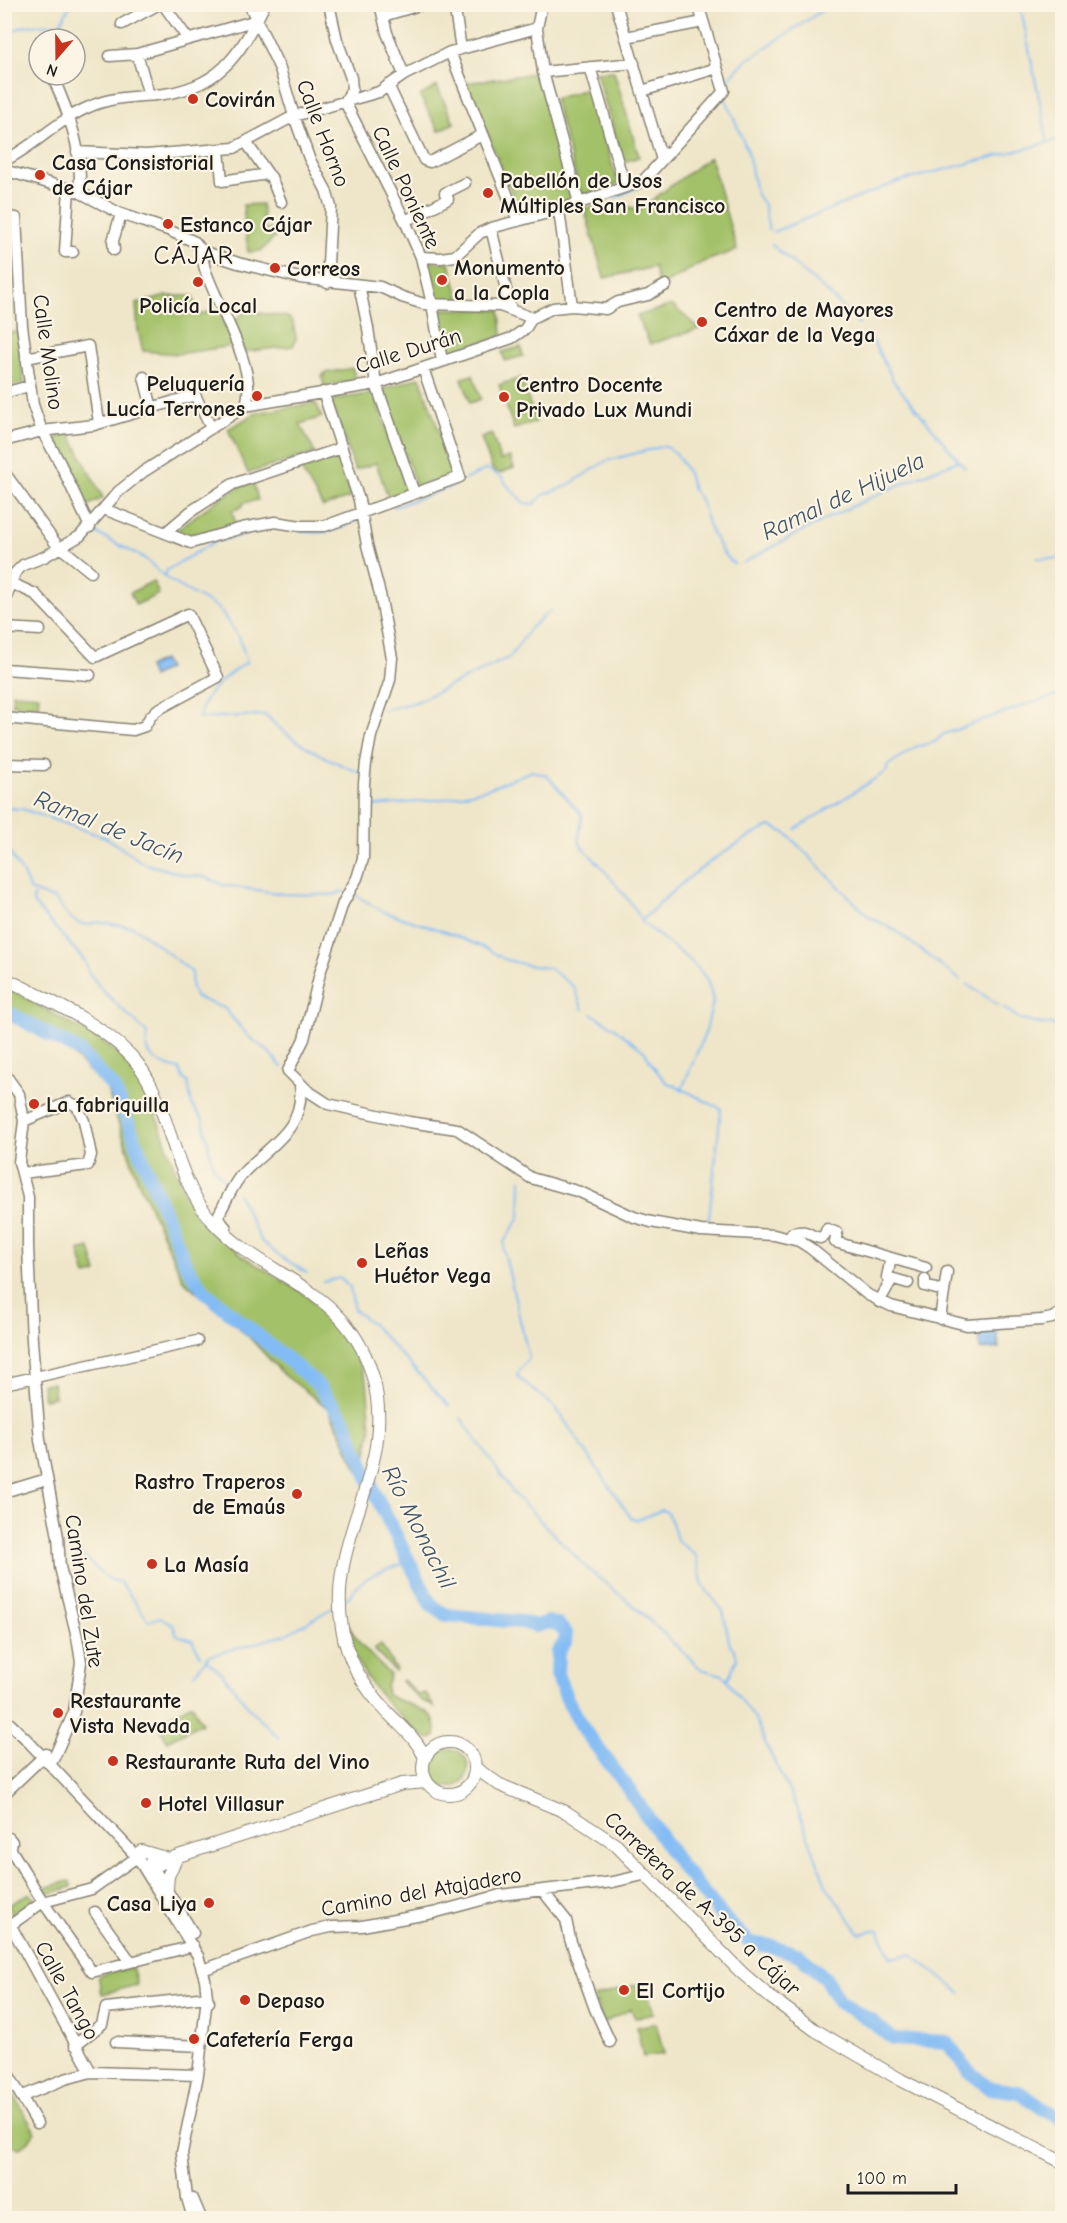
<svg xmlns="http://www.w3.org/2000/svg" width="1067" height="2223" font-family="'Comic Neue',sans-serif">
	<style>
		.green { fill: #a3c168; stroke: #606e42; stroke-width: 1.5 }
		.water { fill: #83bcf4; stroke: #506c88; stroke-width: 1.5 }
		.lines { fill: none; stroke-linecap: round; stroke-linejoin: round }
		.stream { stroke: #83bcf4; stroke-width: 2 }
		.river { stroke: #83bcf4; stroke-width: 14 }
		.minor-casing { stroke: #868172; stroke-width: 13 }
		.major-casing { stroke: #868172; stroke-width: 14 }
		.minor { stroke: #fff; stroke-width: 10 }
		.major { stroke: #fff; stroke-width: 12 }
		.poi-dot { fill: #c8321e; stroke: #fcf5e5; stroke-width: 2 }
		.labels { text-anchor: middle; stroke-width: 4.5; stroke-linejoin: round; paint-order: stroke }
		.poi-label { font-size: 22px; font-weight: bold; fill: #1c1c1c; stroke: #fcf5e5; text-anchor: start }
		.street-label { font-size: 22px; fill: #1c1c1c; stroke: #fcf5e5 }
		.water-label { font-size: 24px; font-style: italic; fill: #405468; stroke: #fcf5e5 }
		.quarter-label { font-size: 26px; letter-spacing: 1.5px; fill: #1c1c1c; stroke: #fcf5e5 }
	</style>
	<rect width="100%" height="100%" fill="#fcf5e5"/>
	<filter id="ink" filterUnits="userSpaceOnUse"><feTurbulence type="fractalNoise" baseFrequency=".0167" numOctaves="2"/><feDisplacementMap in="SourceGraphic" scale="12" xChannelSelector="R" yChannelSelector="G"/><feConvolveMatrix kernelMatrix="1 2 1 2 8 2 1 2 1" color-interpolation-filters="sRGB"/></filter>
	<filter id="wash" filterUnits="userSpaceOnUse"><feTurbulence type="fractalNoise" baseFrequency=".008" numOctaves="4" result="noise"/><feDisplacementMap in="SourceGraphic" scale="24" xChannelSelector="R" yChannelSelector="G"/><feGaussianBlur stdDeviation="1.35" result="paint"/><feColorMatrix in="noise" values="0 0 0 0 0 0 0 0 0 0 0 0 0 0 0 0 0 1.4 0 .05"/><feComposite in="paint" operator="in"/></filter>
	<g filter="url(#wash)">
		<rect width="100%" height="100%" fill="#efe6c9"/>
		<!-- green -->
		<path class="green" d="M 614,71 L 639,157 L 623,162 L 596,72 Z
			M 536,73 L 541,76 L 574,200 L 521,215 L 466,83 Z
			M 437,86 L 454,123 L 439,131 L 420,96 Z
			M 589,88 L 618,184 L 581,195 L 554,99 Z
			M 710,157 L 737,250 L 703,262 L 659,287 L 654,267 L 604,278 L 584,208 L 609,204 L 640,209 Z
			M 262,204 L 264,230 L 276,228 L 277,235 L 261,251 L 248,252 L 243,205 Z
			M 427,262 L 449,262 L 460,299 L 436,300 Z
			M 166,296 L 193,296 L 198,315 L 219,309 L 233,346 L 177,354 L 143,351 L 138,331 L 136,304 Z
			M 672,305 L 699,329 L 650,344 L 637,316 Z
			M 437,309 L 500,310 L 502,336 L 445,354 Z
			M 246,311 L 288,317 L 293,322 L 296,339 L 293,346 L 244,352 L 232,323 Z
			M 18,332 L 24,383 L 5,388 L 5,333 Z
			M 521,347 L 523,356 L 505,361 L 502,352 Z
			M 353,368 L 355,381 L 324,386 L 322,376 L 325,376 L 324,373 Z
			M 473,375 L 481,399 L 470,403 L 462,378 Z
			M 420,377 L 454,475 L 417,488 L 382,390 Z
			M 521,378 L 536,422 L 514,429 L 499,385 Z
			M 374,393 L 408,490 L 388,497 L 376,463 L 355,470 L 331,400 Z
			M 316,403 L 322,417 L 300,424 L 315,453 L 248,473 L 228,429 L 256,413 Z
			M 69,432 L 103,498 L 85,507 L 77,485 L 52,440 Z
			M 492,434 L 500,460 L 510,457 L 514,468 L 500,473 L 493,471 L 481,438 Z
			M 336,456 L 351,497 L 323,507 L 300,468 Z
			M 253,481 L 258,500 L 243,503 L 243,506 L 232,511 L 236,525 L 193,539 L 177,533 L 176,531 C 200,512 225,493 253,481 Z
			M 153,581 L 159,594 L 136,605 L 130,593 Z
			M 13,693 L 39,695 L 38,706 L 12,704 Z
			M 4,986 L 103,1042 L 122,1057 L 136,1074 L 152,1104 L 184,1193 L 204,1222 L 244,1257 L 308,1296 L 348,1340 L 367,1381 L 371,1428 L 363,1479 L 346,1447 L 347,1445 L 328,1408 L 283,1374 L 250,1338 L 183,1280 L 138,1181 L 107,1089 L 67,1049 L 5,1017 Z
			M 90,1248 L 97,1273 L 86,1276 L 79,1251 Z
			M 53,1383 L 55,1397 L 44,1399 L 42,1384 Z
			M 347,1624 L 361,1645 L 390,1675 L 386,1686 L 387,1695 C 406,1707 442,1706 435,1736 L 430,1739 C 421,1736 414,1729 407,1723 C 381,1699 348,1661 347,1624 Z
			M 381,1644 L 396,1670 L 395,1672 L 374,1649 Z
			M 403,1680 L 418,1695 L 425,1693 L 434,1707 L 419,1699 L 401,1681 Z
			M 192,1704 L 202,1723 L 167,1741 L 157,1722 Z
			M430 1768a19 19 0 1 1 38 0a19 19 0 1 1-38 0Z
			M 69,1881 L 72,1887 L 44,1895 L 40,1889 Z
			M 30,1893 L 34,1899 L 13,1915 L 8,1905 Z
			M 132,1967 L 137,1985 L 102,1994 L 98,1976 Z
			M 645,1982 L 654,2014 L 635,2018 L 631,2009 L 603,2023 L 594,1997 Z
			M 656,2023 L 664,2054 L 643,2057 L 637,2027 Z
			M 4,2077 L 35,2132 L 28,2142 L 20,2148 L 5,2145 Z"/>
		<!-- water -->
		<path class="water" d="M 163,660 L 168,669 L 152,677 L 148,667 Z
			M 997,1331 L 999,1348 L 980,1350 L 978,1332 Z"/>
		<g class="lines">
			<!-- stream -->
			<path class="stream" d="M 1020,4 L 1048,143
				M 4,33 L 26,26 L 60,24 L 71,4
				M 727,85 L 730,77 L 744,62 L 832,4
				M 725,97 L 748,152 L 756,193 L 764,205 L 769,231
				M 614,198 L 647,183
				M 773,232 L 897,182 L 1062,139
				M 772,245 L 828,293 L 859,324
				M 871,337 L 894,382 L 965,468
				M 464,480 L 487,469 L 503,478 L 505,483 L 524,503 L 534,504 L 543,495 L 565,487 L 606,461 L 664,446 L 676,453 L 688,473 L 693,490 L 700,499 L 710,529 L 723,553 L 734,564
				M 394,507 L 456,485
				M 300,531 C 325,536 336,530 358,520
				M 96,533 L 144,558 L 167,579 L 218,608 L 239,637 L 247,662 C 227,674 203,693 199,718 L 265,715 C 271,718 273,724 278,727 C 303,747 332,762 361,773
				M 1037,558 L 1062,559
				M 743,563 C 813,524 883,489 958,461
				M 165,576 L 167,570 L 214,542 L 277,527
				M 383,710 L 416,702 L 510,657 L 531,627 L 550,611
				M 367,807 L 444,799 L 487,789 L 532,771 L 546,775 L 582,815 L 579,838 L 581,846 L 601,866 L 633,906 L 643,923 L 692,962 L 705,977 L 710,988 L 713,1001 L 706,1031 L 682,1089 L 721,1109 L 708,1227
				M 4,808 L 22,809 L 107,838 L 143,863 L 185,875 L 205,877 L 223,885 L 284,894 L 332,895 L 344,891
				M 796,829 L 887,771 L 887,766 L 915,747 L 935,742 L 944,734 L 1028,704 L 1062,694
				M 4,844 L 23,874 L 30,890 L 56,900 L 67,915 L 78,923 L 88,925 L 97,922 L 134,927 L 163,949
				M 352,893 L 384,912 L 446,932 L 487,949 L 504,959 L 526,965 L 549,968 L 574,987 L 583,1010
				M 34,896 L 33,903 L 85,961 L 89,973 L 104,992 L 147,1033 C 143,1058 158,1064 179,1069 L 183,1078 L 188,1083 L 192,1105 L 203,1120 L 213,1166 L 229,1187
				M 641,921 C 679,883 723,848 771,826 L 787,834 L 868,916 L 896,931 L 960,980
				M 164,950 L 192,972 L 191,984 L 195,997 L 224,1008 L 249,1037 L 268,1051 L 282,1067
				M 966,984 L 999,1005
				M 1004,1008 L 1020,1019 L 1034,1023 L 1062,1026
				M 592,1014 L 612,1026 L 645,1052 L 652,1065 L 666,1082 L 682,1089
				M 521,1179 L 520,1217 L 504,1242 L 504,1251 L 528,1354
				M 238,1194 L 261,1241 L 277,1254 L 307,1273
				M 323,1282 L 341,1278 L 350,1287 L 354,1310 L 371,1323 L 449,1406
				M 529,1357 L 517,1374 L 519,1378 L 556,1408 L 631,1518 L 637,1520 L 662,1510 L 667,1512 L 672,1523 L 677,1540 L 696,1556 L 703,1586 L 723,1611 L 730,1646 L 735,1650 L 737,1659 L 727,1681
				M 461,1418 L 515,1495 L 589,1570 L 633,1605 L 701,1669 L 723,1675 L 755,1719 L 768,1749 L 797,1807 L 826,1885 L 860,1934 L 878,1929 L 891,1958 L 911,1954 L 961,1993
				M 69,1548 C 92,1555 96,1579 120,1582 L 149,1621 L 160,1617 L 172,1624 L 177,1635 L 192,1640 L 201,1656
				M 346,1599 C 352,1595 354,1589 359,1584 C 374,1572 392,1567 410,1562
				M 206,1660 L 221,1672 L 251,1710 L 279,1738
				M 194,1674 L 209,1656 L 285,1635 L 334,1607"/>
			<!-- river -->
			<path class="river" d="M 4,1010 L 79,1051 L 114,1088 L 186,1265 L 205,1292 L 316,1383 L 344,1419 L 376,1496 L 431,1605 L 446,1615 L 521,1622 L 536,1626 L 548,1622 L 558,1625 L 566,1633 L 565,1642 L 558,1652 L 557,1674 L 567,1699 L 584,1730 L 625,1784 L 679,1863 L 723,1917 L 750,1943 L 775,1947 L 799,1955 L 825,1978 L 839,2002 L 871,2021 L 893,2039 L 947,2042 L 968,2071 L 990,2088 L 1019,2092 L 1042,2108 L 1062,2118"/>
		</g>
	</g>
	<g filter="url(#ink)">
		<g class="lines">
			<defs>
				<path id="minor" d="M 163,4 L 188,39
					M 249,4 L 280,69 L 294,116 L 309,158 L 326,190 L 331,207 L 327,283
					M 329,4 L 337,40 L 351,78 L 352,89 L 345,102 L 405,221 L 421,257 L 432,304 L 442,361
					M 380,4 L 387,33 L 404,75
					M 454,4 L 461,49
					M 542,4 L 537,28 L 543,72 L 579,203
					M 616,4 L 662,160
					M 4,5 L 7,4
					M 383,16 L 423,4
					M 122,24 L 159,4
					M 626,37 L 703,22
					M 450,52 L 518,221
					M 137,54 L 149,95
					M 110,56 L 137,54 L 257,20
					M 590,67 L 625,187
					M 543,72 L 634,63
					M 52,75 C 68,111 84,152 79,192
					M 388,85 L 424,160 L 430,162 L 482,135
					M 642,91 L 717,68
					M 219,150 L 222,181 L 268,174 L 246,142
					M 77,152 L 146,155 L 234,148 L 294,116 L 379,92 L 404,75 L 450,52 L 537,28
					M 4,161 C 34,146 58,120 89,107 C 110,97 133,97 156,95 C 218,89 239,57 265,4
					M 4,170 L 79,192 L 121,214 L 168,230 L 195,242 L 202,251 L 238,263 L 300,278 L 380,287 L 402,297 L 424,304 L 500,306 L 532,318
					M 268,174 L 271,177 L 281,202
					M 69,189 L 65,252 L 73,252
					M 559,210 L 572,306
					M 4,217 L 16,218 L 22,326 L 33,405 L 42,431 L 60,463 L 90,527
					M 405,221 L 448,199 L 445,193 L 465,183
					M 491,228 L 511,310
					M 114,250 L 113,241 L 121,214
					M 202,251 C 203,257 203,263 205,269 C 216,304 256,365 247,401
					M 421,257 L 441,258 L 455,256 L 480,233 L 491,228 L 559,210 L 643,181 L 724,91 L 698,4
					M 359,285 L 368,328 L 376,384 L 414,493
					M 532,318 L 553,308 L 572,306 L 606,309 L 618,302 L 648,295 L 666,285
					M 26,358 L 88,346 L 99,423
					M 144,377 L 152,408
					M 323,392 L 359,500 L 367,545 L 380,594 L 392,658 L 390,680 L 371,736 L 366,763 L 364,783 L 363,859 L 357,878 L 343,903 L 320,973 L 304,1039 L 288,1071 L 308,1091 L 328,1104 L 409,1122 L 457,1129 L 531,1178 L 580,1192 L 634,1217 L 651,1222 L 701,1231 L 774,1235 L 799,1241 L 810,1248 L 868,1295 L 891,1306 L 967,1325 L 1042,1320 L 1052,1318 L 1062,1312
					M 4,393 L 29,386
					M 250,405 L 376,384 L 512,338 L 525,329 L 532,318
					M 4,441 L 42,431 L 94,425 L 195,395 L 211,428
					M 4,472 L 59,548 L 65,551 L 91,572
					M 104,509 L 191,543 L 242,528 L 275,522 L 301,526 L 325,526 L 460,477 L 423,368
					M 165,533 L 190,512 L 233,484 L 342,448
					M 4,603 L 15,573 L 23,565 L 44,557 L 80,536 L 118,492 L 143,472 L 244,407
					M 4,628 L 40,630
					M 4,669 L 90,675
					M 4,718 L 133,730 L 145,726 L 150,717 L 157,710 L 218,677 L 188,614 L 95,657 L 35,594 L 11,583
					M 4,764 L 44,765
					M 4,1073 L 19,1094 L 24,1121 L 19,1162 L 28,1197 L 28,1246 L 32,1341 L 40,1440 L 58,1537 L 60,1567 L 77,1637 L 81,1662 L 74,1712 L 53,1760
					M 22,1173 L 88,1165 L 91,1155 L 84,1121 L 77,1106 L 69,1102 L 24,1121
					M 226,1228 L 218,1218 L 219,1214 C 227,1200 234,1181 246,1170 C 273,1143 305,1128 300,1084
					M 791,1238 L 792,1233 C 810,1229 806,1235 820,1238 L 824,1236 L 827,1229 L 837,1233 L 835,1242 L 891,1258
					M 925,1280 L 925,1286 L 944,1291
					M 908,1283 L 887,1277 L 891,1258 L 926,1268
					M 879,1302 L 892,1279
					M 940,1319 L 947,1272
					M 4,1384 L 197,1341
					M 4,1492 L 47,1479
					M 4,1718 L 25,1738 L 137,1857 L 198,1956 L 205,1979 L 207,1997 L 198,2075 L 182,2153 L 187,2198 L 193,2218
					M 4,1794 L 46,1754
					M 4,1838 L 9,1838 L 12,1842 L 11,1847 L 5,1848
					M 10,1848 L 43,1902 L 92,1972 L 193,1946
					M 150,1862 L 193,1933
					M 542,1890 L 566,1920 L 570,1939 L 595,2009 L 610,2042
					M 95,1912 L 131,1962
					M 11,1926 L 91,2072
					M 5,1929 L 43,1902 L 92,1889 L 137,1857
					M 208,1968 L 312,1931 L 331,1927 L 362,1926 L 433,1913 L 500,1895 L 613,1882 L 639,1876 L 644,1872
					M 116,2042 L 201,2046
					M 75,2045 L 102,2024 L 106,2008 L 207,1997 L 209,2002
					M 4,2067 L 37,2123
					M 23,2096 L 65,2079 L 91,2072 L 198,2075
					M 193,2199 L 201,2218"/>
				<path id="major" d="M 4,978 C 47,1000 96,1020 130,1055 C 170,1095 170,1174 212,1221 C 265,1279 346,1287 372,1374 C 400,1469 326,1533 342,1628 C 347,1660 366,1690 388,1713 C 403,1728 417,1739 425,1758
					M423 1768a26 26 0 1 1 52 0a26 26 0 1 1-52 0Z
					M 475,1768 L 500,1785 L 566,1812 L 616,1845 L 741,1972 L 770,1997 L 815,2030 L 901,2080 L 1062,2162
					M 141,1851 L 169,1859
					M 154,1867 L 169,1859 L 402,1784 L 427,1782
					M 167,1888 L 168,1876 L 175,1861"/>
			</defs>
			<!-- minor casing -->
			<use href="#minor" class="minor-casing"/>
			<!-- major casing -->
			<use href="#major" class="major-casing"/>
			<!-- minor -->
			<use href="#minor" class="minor"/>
			<!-- major -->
			<use href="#major" class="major"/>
		</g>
	</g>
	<!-- markers -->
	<g class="poi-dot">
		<circle cx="193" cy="99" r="6"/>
		<circle cx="40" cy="175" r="6"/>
		<circle cx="488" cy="193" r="6"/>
		<circle cx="168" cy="224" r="6"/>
		<circle cx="275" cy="268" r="6"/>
		<circle cx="442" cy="280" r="6"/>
		<circle cx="198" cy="282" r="6"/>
		<circle cx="702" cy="322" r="6"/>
		<circle cx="257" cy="396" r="6"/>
		<circle cx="504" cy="397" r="6"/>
		<circle cx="34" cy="1104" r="6"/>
		<circle cx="362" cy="1263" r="6"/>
		<circle cx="297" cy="1494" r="6"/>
		<circle cx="152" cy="1564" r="6"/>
		<circle cx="58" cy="1713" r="6"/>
		<circle cx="113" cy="1761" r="6"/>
		<circle cx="146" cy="1803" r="6"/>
		<circle cx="209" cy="1903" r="6"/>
		<circle cx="624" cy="1990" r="6"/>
		<circle cx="245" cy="2000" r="6"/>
		<circle cx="194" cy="2039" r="6"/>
	</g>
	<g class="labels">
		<!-- poi labels -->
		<g class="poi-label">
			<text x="205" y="107">Covirán</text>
			<text x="52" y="170">Casa Consistorial<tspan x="52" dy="25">de Cájar</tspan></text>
			<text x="500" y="188">Pabellón de Usos<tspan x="500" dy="25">Múltiples San Francisco</tspan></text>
			<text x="180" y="232">Estanco Cájar</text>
			<text x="454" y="275">Monumento<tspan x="454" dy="25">a la Copla</tspan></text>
			<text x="287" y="276">Correos</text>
			<text x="198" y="313" text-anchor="middle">Policía Local</text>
			<text x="714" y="317">Centro de Mayores<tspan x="714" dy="25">Cáxar de la Vega</tspan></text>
			<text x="245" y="391" text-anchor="end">Peluquería<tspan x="245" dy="25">Lucía Terrones</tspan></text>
			<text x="516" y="392">Centro Docente<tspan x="516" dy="25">Privado Lux Mundi</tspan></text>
			<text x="46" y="1112">La fabriquilla</text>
			<text x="374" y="1258">Leñas<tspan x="374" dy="25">Huétor Vega</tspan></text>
			<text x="285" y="1489" text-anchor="end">Rastro Traperos<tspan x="285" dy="25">de Emaús</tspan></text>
			<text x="164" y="1572">La Masía</text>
			<text x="70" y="1708">Restaurante<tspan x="70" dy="25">Vista Nevada</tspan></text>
			<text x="125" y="1769">Restaurante Ruta del Vino</text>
			<text x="158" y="1811">Hotel Villasur</text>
			<text x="197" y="1911" text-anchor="end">Casa Liya</text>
			<text x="636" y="1998">El Cortijo</text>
			<text x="257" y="2008">Depaso</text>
			<text x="206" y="2047">Cafetería Ferga</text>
		</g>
		<!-- street labels -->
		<g class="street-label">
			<text transform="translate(324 133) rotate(69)" y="8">Calle Horno</text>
			<text transform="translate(407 187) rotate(65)" y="8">Calle Poniente</text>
			<text transform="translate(408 350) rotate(-17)" y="8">Calle Durán</text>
			<text transform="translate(49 352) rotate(82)" y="8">Calle Molino</text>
			<text transform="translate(85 1591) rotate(81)" y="8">Camino del Zute</text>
			<text transform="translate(421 1891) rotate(-10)" y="8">Camino del Atajadero</text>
			<text transform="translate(703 1903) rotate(43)" y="8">Carretera de A-395 a Cájar</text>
			<text transform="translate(68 1990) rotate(61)" y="8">Calle Tango</text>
		</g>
		<!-- water labels -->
		<g class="water-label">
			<text transform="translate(843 496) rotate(-25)" y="8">Ramal de Hijuela</text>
			<text transform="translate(109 827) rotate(22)" y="8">Ramal de Jacín</text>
			<text transform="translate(419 1527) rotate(63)" y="8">Río Monachil</text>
		</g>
		<!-- quarter labels -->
		<g class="quarter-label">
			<text x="194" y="264">CÁJAR</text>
		</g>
	</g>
	<!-- margin -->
	<rect width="1067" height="2223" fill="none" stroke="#fcf5e5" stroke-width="24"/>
	<!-- north arrow -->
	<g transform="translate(57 57) rotate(200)"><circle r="28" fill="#fcf5e5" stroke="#a29e95" stroke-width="1.5"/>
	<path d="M0-4.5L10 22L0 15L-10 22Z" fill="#c8321e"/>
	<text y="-9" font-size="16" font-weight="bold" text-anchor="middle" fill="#1c1c1c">N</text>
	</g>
	<!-- scale -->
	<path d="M848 2184v9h108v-9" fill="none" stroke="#1c1c1c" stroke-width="3"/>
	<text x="857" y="2184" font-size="18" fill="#1c1c1c" stroke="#fcf5e5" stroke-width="4.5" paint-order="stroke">100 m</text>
</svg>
